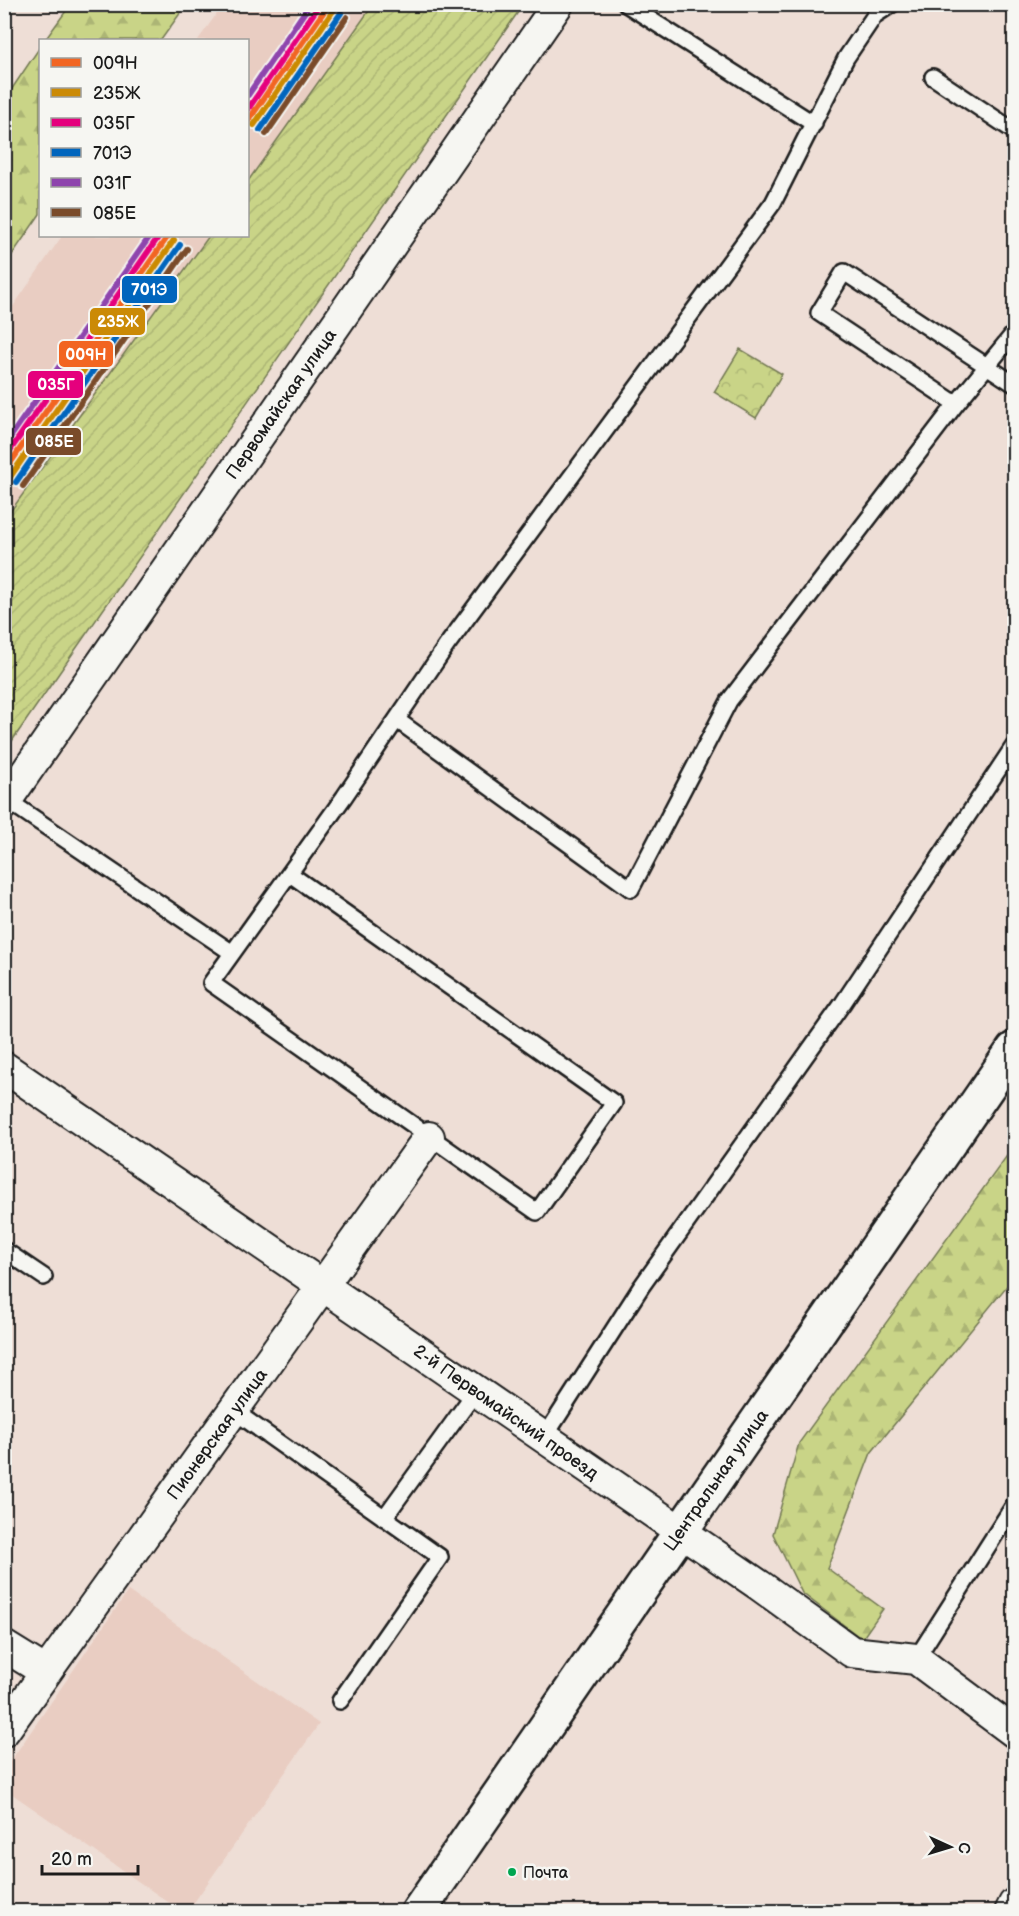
<svg xmlns="http://www.w3.org/2000/svg" width="1019" height="1916" font-family="'Balsamiq Sans',sans-serif">
	<style>
		.built { fill: #e9cdc2 }
		.forest { fill: url(#forest-firs); stroke: #727852; stroke-width: 1.5 }
		.park { fill: url(#park-crowns); stroke: #727852; stroke-width: 1.5 }
		.garden { fill: url(#garden-furrows); stroke: #727852; stroke-width: 1.5 }
		.lines { fill: none; stroke-linecap: round; stroke-linejoin: round }
		.lane-casing { stroke: #1c1c1c; stroke-width: 20 }
		.street-casing { stroke: #1c1c1c; stroke-width: 34 }
		.secondary-casing { stroke: #1c1c1c; stroke-width: 38 }
		.lane { stroke: #f6f6f2; stroke-width: 15 }
		.street { stroke: #f6f6f2; stroke-width: 30 }
		.secondary { stroke: #f6f6f2; stroke-width: 33 }
		.rail-1-casing { stroke: #f6f6f2; stroke-width: 10 }
		.rail-2-casing { stroke: #f6f6f2; stroke-width: 10 }
		.rail-3-casing { stroke: #f6f6f2; stroke-width: 10 }
		.rail-4-casing { stroke: #f6f6f2; stroke-width: 10 }
		.rail-5-casing { stroke: #f6f6f2; stroke-width: 10 }
		.rail-6-casing { stroke: #f6f6f2; stroke-width: 10 }
		.rail-1 { stroke: #f26522; stroke-width: 6 }
		.rail-2 { stroke: #cb8a06; stroke-width: 6 }
		.rail-3 { stroke: #e5007d; stroke-width: 6 }
		.rail-4 { stroke: #0065bd; stroke-width: 6 }
		.rail-5 { stroke: #8e44ad; stroke-width: 6 }
		.rail-6 { stroke: #7a4b2a; stroke-width: 6 }
		.bus-dot { fill: #00a651; stroke: #f6f6f2; stroke-width: 2 }
		.labels { text-anchor: middle; stroke-width: 5; stroke-linejoin: round; paint-order: stroke }
		.bus-label { font-size: 16px; fill: #1c1c1c; stroke: #f6f6f2; text-anchor: start }
		.street-label { font-size: 18px; fill: #1c1c1c; stroke: #f6f6f2 }
		.line-badge { stroke: #f6f6f2; stroke-width: 2 }
		.badge-label { font-size: 16px; text-anchor: middle; font-weight: bold; fill: #fff }
	</style>
	<defs>
		<pattern id="forest-firs" width="22" height="20" patternUnits="userSpaceOnUse" patternTransform="scale(1.5)"><rect width="22" height="20" fill="#c9d487"/><path d="M5 1l3.5 6h-7zM16 11l3.5 6h-7z" fill="#acb574"/></pattern>
		<pattern id="park-crowns" width="20" height="18" patternUnits="userSpaceOnUse" patternTransform="scale(1.5)"><rect width="20" height="18" fill="#c9d487"/><path d="M2 6a3 3 0 1 1 6 0M12 15a3 3 0 1 1 6 0" fill="none" stroke="#acb574"/></pattern>
		<pattern id="garden-furrows" width="10" height="10" patternUnits="userSpaceOnUse" patternTransform="scale(1.5)"><rect width="10" height="10" fill="#c9d487"/><path d="M-1 1l2-2M0 10L10 0M9 11l2-2" fill="none" stroke="#acb574"/></pattern>
	</defs>
	<rect width="100%" height="100%" fill="#eeded6"/>
	<filter id="ink" filterUnits="userSpaceOnUse"><feTurbulence type="fractalNoise" baseFrequency=".0167" numOctaves="2"/><feDisplacementMap in="SourceGraphic" scale="12" xChannelSelector="R" yChannelSelector="G"/><feConvolveMatrix kernelMatrix="1 2 1 2 8 2 1 2 1" color-interpolation-filters="sRGB"/></filter>
	<g filter="url(#ink)">
		<!-- built -->
		<path class="built" d="M 223,5 L 373,5 L 248,181 L 248,40 L 198,40 Z
			M 62,236 L 209,236 L 5,519 L 5,318 Z
			M 128,1591 L 319,1724 L 188,1911 L 181,1911 L 5,1789 L 5,1769 Z"/>
		<!-- forest -->
		<path class="forest" d="M 71,4 L 186,4 L 186,5 L 161,40 L 45,40 Z
			M 40,47 L 40,214 L 5,265 L 5,99 Z
			M 1014,1146 L 1014,1283 L 1010,1282 L 871,1453 L 827,1568 L 883,1609 L 862,1639 L 802,1593 L 773,1534 L 799,1443 Z"/>
		<!-- park -->
		<path class="park" d="M 740,349 L 782,374 L 756,418 L 714,392 Z"/>
		<!-- garden -->
		<path class="garden" d="M 373,5 L 523,5 L 5,751 L 5,519 L 209,236 L 248,236 L 248,181 Z"/>
		<g class="lines">
			<defs>
				<path id="lane" d="M 626,4 L 814,124
					M 933,77 L 1014,131
					M 956,404 L 819,313 L 844,272 L 1014,384
					M 397,720 L 631,889 L 729,701 L 956,404 L 1014,333
					M 7,800 L 231,952
					M 290,874 L 614,1103 L 537,1212 L 211,983 L 344,797 L 447,645 L 773,203 L 846,58 L 875,15 L 892,4
					M 4,1250 L 44,1277
					M 234,1411 L 440,1557 L 340,1701
					M 544,1438 L 641,1287 L 843,1003 L 1014,746
					M 384,1518 L 476,1391
					M 916,1659 L 1014,1505"/>
				<path id="street" d="M 4,804 L 558,4
					M 4,1067 L 759,1585 L 852,1652 L 916,1659 L 1014,1732
					M 4,1646 L 46,1672
					M 4,1731 L 429,1137
					M 1010,1912 L 1014,1904"/>
				<path id="secondary" d="M 418,1912 L 1014,1049"/>
			</defs>
			<!-- lane casing -->
			<use href="#lane" class="lane-casing"/>
			<!-- street casing -->
			<use href="#street" class="street-casing"/>
			<!-- secondary casing -->
			<use href="#secondary" class="secondary-casing"/>
			<!-- lane -->
			<use href="#lane" class="lane"/>
			<!-- street -->
			<use href="#street" class="street"/>
			<!-- secondary -->
			<use href="#secondary" class="secondary"/>
			<defs>
				<path id="rail-1" d="M 248,121 L 329,4
					M 4,472 L 168,236"/>
				<path id="rail-2" d="M 254,125 L 335,8
					M 10,477 L 174,240"/>
				<path id="rail-3" d="M 248,109 L 320,4
					M 4,459 L 159,236"/>
				<path id="rail-4" d="M 260,130 L 341,13
					M 16,482 L 180,245"/>
				<path id="rail-5" d="M 248,95 L 310,4
					M 4,446 L 150,236"/>
				<path id="rail-6" d="M 266,134 L 347,17
					M 23,486 L 187,249"/>
			</defs>
			<!-- rail-1 casing -->
			<use href="#rail-1" class="rail-1-casing"/>
			<!-- rail-2 casing -->
			<use href="#rail-2" class="rail-2-casing"/>
			<!-- rail-3 casing -->
			<use href="#rail-3" class="rail-3-casing"/>
			<!-- rail-4 casing -->
			<use href="#rail-4" class="rail-4-casing"/>
			<!-- rail-5 casing -->
			<use href="#rail-5" class="rail-5-casing"/>
			<!-- rail-6 casing -->
			<use href="#rail-6" class="rail-6-casing"/>
			<!-- rail-1 -->
			<use href="#rail-1" class="rail-1"/>
			<!-- rail-2 -->
			<use href="#rail-2" class="rail-2"/>
			<!-- rail-3 -->
			<use href="#rail-3" class="rail-3"/>
			<!-- rail-4 -->
			<use href="#rail-4" class="rail-4"/>
			<!-- rail-5 -->
			<use href="#rail-5" class="rail-5"/>
			<!-- rail-6 -->
			<use href="#rail-6" class="rail-6"/>
		</g>
	</g>
	<!-- markers -->
	<circle class="bus-dot" cx="512" cy="1872" r="5"/>
	<g class="labels">
		<!-- bus labels -->
		<g class="bus-label">
			<text x="523" y="1878">Почта</text>
		</g>
		<!-- street labels -->
		<g class="street-label">
			<text transform="translate(281 404) rotate(-55)" y="6">Первомайская улица</text>
			<text transform="translate(506 1412) rotate(35)" y="6">2-й Первомайский проезд</text>
			<text transform="translate(217 1434) rotate(-54)" y="6">Пионерская улица</text>
			<text transform="translate(716 1480) rotate(-55)" y="6">Центральная улица</text>
		</g>
	</g>
	<g class="line-badge">
		<rect x="121" y="275" width="57" height="29" rx="6" fill="#0065bd"/>
		<rect x="89" y="307" width="57" height="29" rx="6" fill="#cb8a06"/>
		<rect x="58" y="340" width="56" height="28" rx="6" fill="#f26522"/>
		<rect x="27" y="370" width="57" height="29" rx="6" fill="#e5007d"/>
		<rect x="25" y="427" width="57" height="29" rx="6" fill="#7a4b2a"/>
	</g>
	<g class="badge-label">
		<text x="149" y="295">701Э</text>
		<text x="118" y="327">235Ж</text>
		<text x="86" y="360">009Н</text>
		<text x="56" y="390">035Г</text>
		<text x="54" y="447">085Е</text>
	</g>
	<!-- margin -->
	<rect width="1019" height="1916" fill="none" stroke="#f6f6f2" stroke-width="24"/>
	<rect x="12" y="12" width="995" height="1892" fill="none" stroke="#1c1c1c" stroke-width="2" filter="url(#ink)"/>
	<!-- legend -->
	<rect x="39" y="39" width="210" height="198" fill="#f6f6f2" stroke="#9f9f9c" stroke-width="1.5"/>
	<rect x="51" y="58" width="30" height="9" fill="#f26522" stroke="#9f9f9c" stroke-width="1.5"/>
	<text x="93" y="69" font-size="18" fill="#1c1c1c">009Н</text>
	<rect x="51" y="88" width="30" height="9" fill="#cb8a06" stroke="#9f9f9c" stroke-width="1.5"/>
	<text x="93" y="99" font-size="18" fill="#1c1c1c">235Ж</text>
	<rect x="51" y="118" width="30" height="9" fill="#e5007d" stroke="#9f9f9c" stroke-width="1.5"/>
	<text x="93" y="129" font-size="18" fill="#1c1c1c">035Г</text>
	<rect x="51" y="148" width="30" height="9" fill="#0065bd" stroke="#9f9f9c" stroke-width="1.5"/>
	<text x="93" y="159" font-size="18" fill="#1c1c1c">701Э</text>
	<rect x="51" y="178" width="30" height="9" fill="#8e44ad" stroke="#9f9f9c" stroke-width="1.5"/>
	<text x="93" y="189" font-size="18" fill="#1c1c1c">031Г</text>
	<rect x="51" y="208" width="30" height="9" fill="#7a4b2a" stroke="#9f9f9c" stroke-width="1.5"/>
	<text x="93" y="219" font-size="18" fill="#1c1c1c">085Е</text>
	<!-- north arrow -->
	<g transform="translate(950 1847) rotate(94)" stroke="#f6f6f2" stroke-width="4.5" paint-order="stroke">
	<path d="M0-4.5L10 22L0 15L-10 22Z" fill="#1c1c1c"/>
	<text y="-9" font-size="16" font-weight="bold" text-anchor="middle" fill="#1c1c1c">С</text>
	</g>
	<!-- scale -->
	<path d="M42 1865v9h96v-9" fill="none" stroke="#1c1c1c" stroke-width="3"/>
	<text x="51" y="1865" font-size="18" fill="#1c1c1c" stroke="#f6f6f2" stroke-width="4.5" paint-order="stroke">20 m</text>
</svg>
